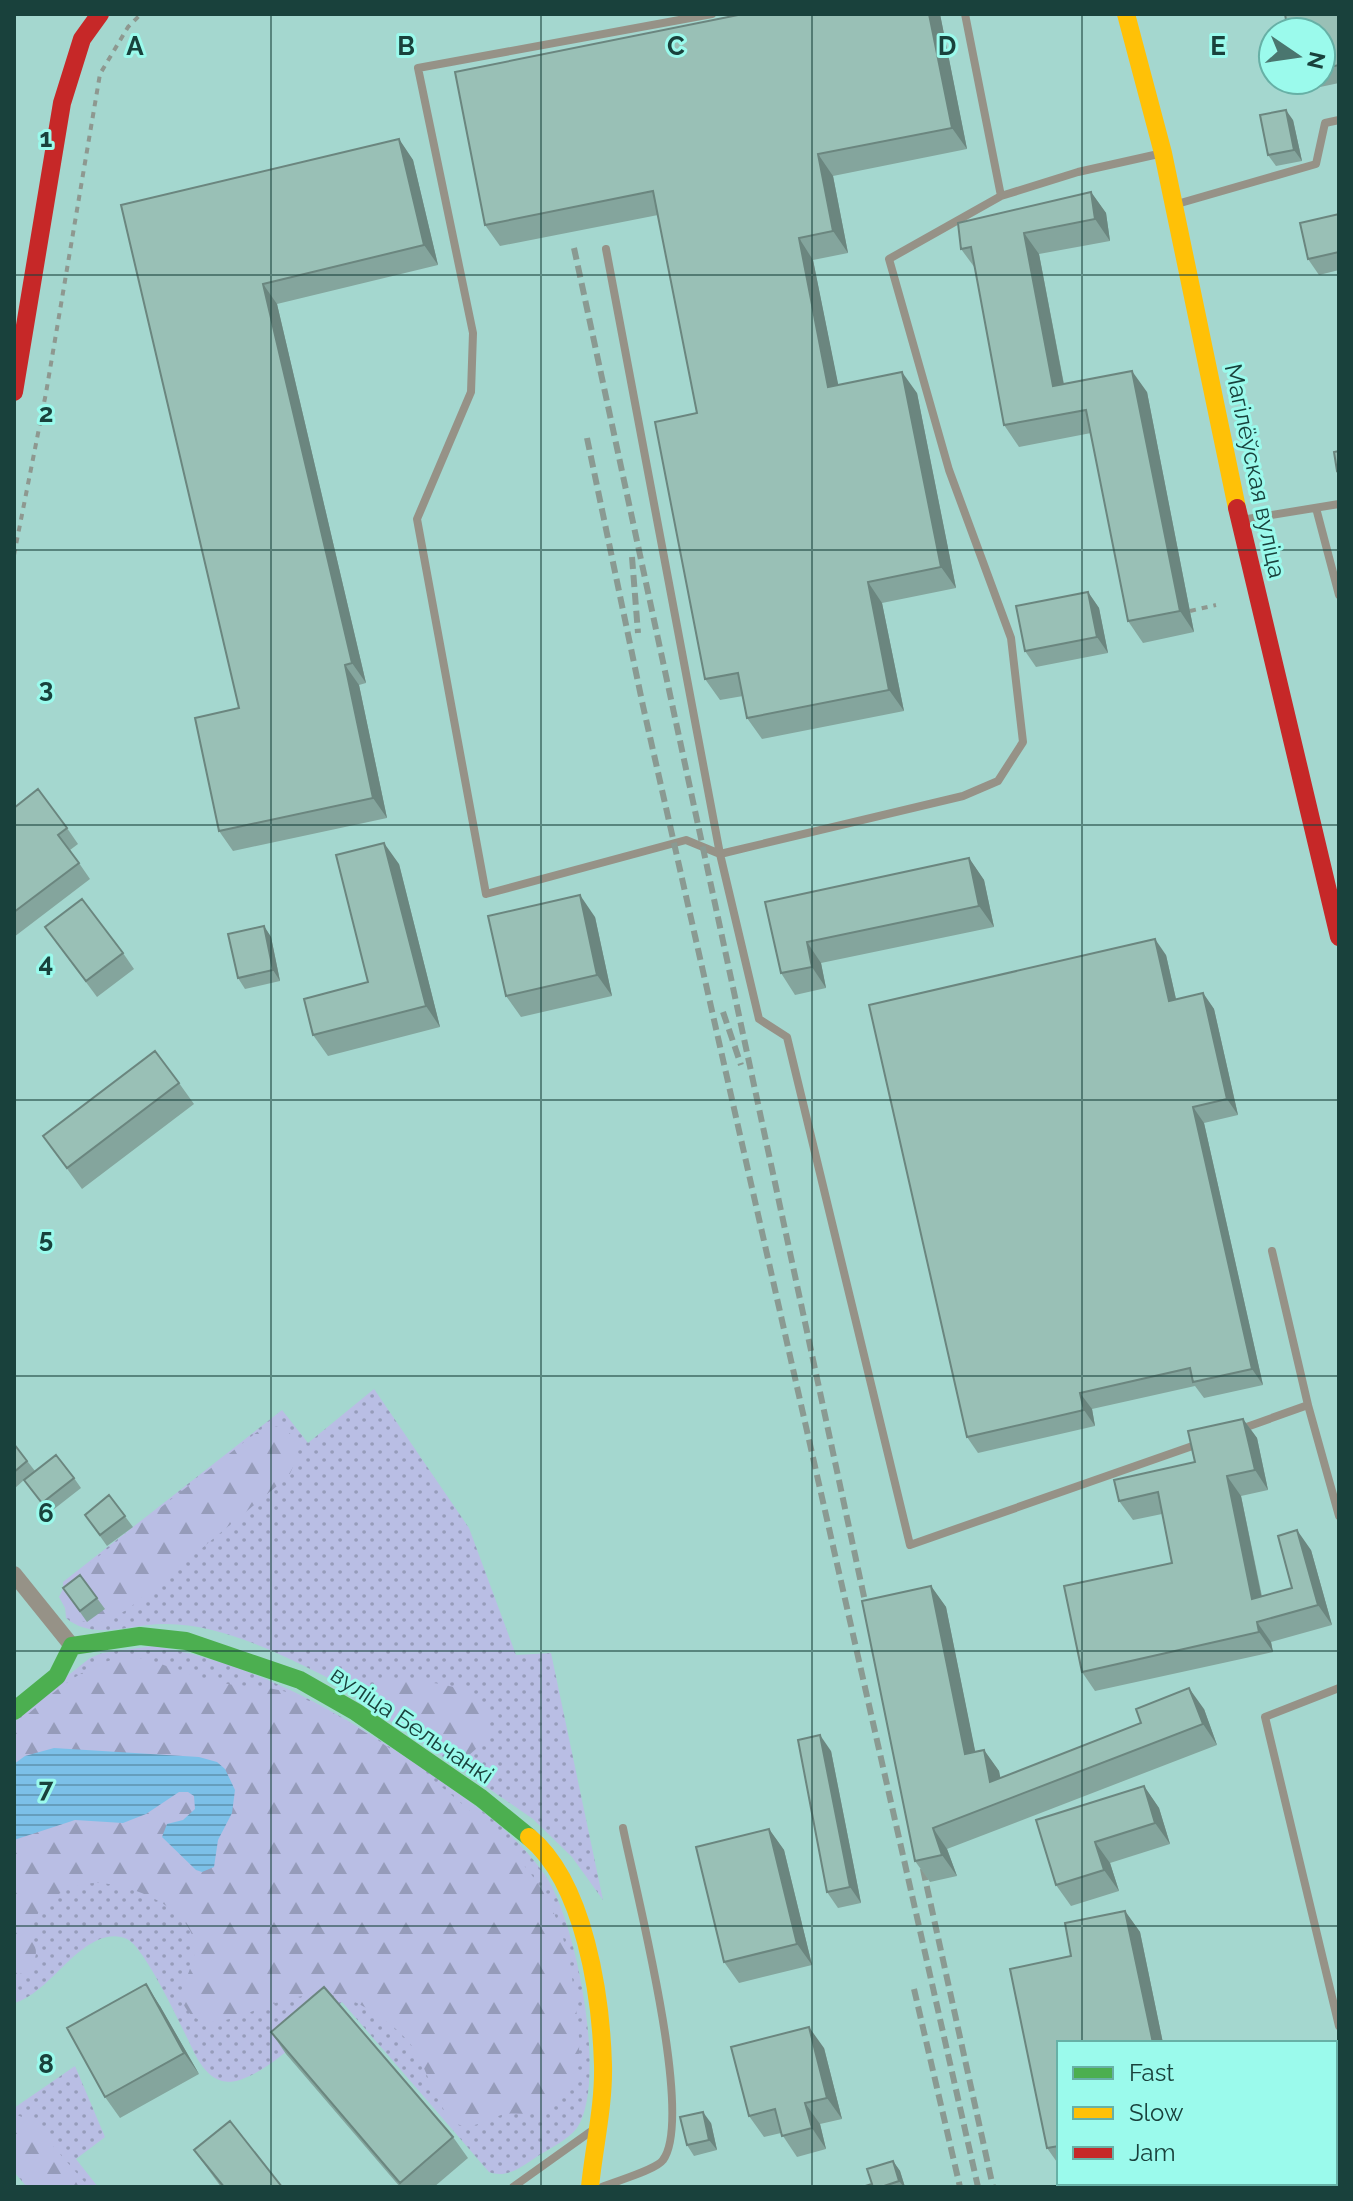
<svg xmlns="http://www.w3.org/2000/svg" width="1353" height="2201" font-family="Raleway,sans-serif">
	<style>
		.grass { fill: url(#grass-dots) }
		.forest { fill: url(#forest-firs) }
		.water { fill: url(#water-rules) }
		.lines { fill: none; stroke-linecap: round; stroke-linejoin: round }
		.path { stroke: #8e9890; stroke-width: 4; stroke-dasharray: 6 6; stroke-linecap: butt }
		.lane { stroke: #969287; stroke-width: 8 }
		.street { stroke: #969287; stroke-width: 16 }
		.fast { stroke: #4caf50; stroke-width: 18 }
		.slow { stroke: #ffc107; stroke-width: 18 }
		.jam { stroke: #c62828; stroke-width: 18 }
		.rail { stroke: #8a9a92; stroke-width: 6; stroke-dasharray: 12 6; stroke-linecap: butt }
		.wall { fill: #84a59d }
		.shaded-wall { fill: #6b867f }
		.building { fill: #99c0b6; stroke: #6b867f; stroke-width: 2 }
		.grid { fill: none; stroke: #19413c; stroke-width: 2; stroke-opacity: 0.55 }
		.labels { text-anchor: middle; stroke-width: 6; stroke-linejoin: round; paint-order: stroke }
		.street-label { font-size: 24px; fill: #19413c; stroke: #9bfaec }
		.grid-label { font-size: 26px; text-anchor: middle; font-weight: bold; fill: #19413c; stroke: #9bfaec; stroke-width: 6; stroke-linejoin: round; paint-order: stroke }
	</style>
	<defs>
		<pattern id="grass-dots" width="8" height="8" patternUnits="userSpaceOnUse" patternTransform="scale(2)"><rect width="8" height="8" fill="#b9bee4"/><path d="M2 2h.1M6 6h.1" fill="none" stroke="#969cba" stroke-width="1.8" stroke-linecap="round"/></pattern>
		<pattern id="forest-firs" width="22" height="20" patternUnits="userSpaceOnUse" patternTransform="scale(2)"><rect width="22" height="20" fill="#b9bee4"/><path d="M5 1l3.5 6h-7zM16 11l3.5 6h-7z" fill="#969cba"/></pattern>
		<pattern id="water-rules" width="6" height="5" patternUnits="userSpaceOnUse" patternTransform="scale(2)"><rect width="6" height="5" fill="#7cc0e8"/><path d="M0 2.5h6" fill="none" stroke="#659ebd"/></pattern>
	</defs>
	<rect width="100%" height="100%" fill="#a4d7cf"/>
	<!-- grass -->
	<path class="grass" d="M 374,1389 L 469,1528 L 516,1655 L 551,1653 L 603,1900 L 572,1857 L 533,1819 L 328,1678 C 281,1654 221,1624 166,1624 C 133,1623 94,1642 66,1618 L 63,1582 L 282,1410 L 308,1443 Z
		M 153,1646 C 258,1663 346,1716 432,1775 C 474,1804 516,1833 545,1875 C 576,1919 608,2082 577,2128 C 568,2140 550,2148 538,2156 C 522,2166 508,2179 489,2172 L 342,2002 C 318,2023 254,2090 222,2081 C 211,2078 204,2069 198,2060 C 186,2037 147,1949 127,1939 C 106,1930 86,1946 72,1958 C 55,1973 36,1997 14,2003 L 14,1718 L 90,1658 L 102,1653 Z
		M 75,2066 L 105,2137 L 76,2159 L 98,2187 L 27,2187 L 14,2172 L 14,2108 Z"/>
	<!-- forest -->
	<path class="forest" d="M 273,1426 C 301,1429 300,1457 288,1477 L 127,1610 L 95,1625 L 70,1617 L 59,1597 L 67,1581 L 257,1432 Z
		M 129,1656 C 158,1660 181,1673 208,1680 C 235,1688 263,1684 290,1693 C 363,1719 509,1828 546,1897 C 568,1937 574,1983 578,2027 C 582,2059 577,2097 543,2111 C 531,2116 519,2112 506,2114 C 492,2116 478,2128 463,2126 C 439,2121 427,2065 412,2046 C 399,2029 378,2014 359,2004 C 294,1970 228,2041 194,2017 C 167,1997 195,1972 195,1948 C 194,1908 128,1882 95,1883 C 69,1883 30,1905 32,1936 C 33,1943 38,1949 35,1958 C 33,1968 24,1973 14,1976 L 14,1726 C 50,1696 82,1663 129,1656 Z
		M 398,1679 C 430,1684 475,1681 489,1715 L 485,1741 L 468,1756 L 458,1756 L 386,1707 L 378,1697 L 377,1688 L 385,1681 Z
		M 14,2114 L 30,2120 L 89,2187 L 38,2187 L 14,2161 Z"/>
	<!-- water -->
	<path class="water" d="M 54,1748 L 199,1757 L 217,1762 L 225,1769 L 235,1790 L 232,1813 L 218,1840 L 214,1867 L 202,1872 L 196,1870 L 162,1837 L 167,1824 L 183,1820 L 195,1809 L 194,1796 L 188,1792 L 179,1792 L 146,1814 L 123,1823 L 75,1820 L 14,1840 L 14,1764 L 25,1756 Z"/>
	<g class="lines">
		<!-- path -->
		<path class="path" d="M 14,555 L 46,393 L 100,74 L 128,27 L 141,14
			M 1190,611 L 1216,605"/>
		<!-- lane -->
		<path class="lane" d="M 712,14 L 418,68 L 473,333 L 471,392 L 417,519 L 486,894 L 686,840 L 720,854 L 759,1019 L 787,1037 L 910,1545 L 1201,1443
			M 965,14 L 1001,196 L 1078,172 L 1163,153
			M 1177,204 L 1316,164 L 1325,123 L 1339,120
			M 606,249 L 720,854 L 963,796 L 998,781 L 1023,742 L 1011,638 L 949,470 L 889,259 L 1001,196
			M 1316,508 L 1339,595
			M 1241,520 L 1339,504
			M 1308,1405 L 1339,1516
			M 1241,1429 L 1308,1405 L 1272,1251
			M 1339,1688 L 1265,1717 L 1339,2026
			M 513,2187 L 590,2132
			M 602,2187 C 616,2181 656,2170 663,2160 C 695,2117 635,1888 623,1828"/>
		<!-- street -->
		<path class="street" d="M 14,1574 L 72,1646"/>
		<!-- fast -->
		<path class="fast" d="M 14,1711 L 57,1676 L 72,1646 L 140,1636 L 186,1641 L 300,1680 L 356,1712 L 481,1798 L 529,1837"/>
		<!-- slow -->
		<path class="slow" d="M 1126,14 L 1163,153 L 1237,508
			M 529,1837 C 585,1883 601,1997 603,2065 C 604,2105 594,2147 590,2187"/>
		<!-- jam -->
		<path class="jam" d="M 14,392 L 62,103 L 82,39 L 100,14
			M 1237,508 L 1339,937"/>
		<!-- rail -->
		<path class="rail" d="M 574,248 L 869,1620
			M 587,438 L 643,706 L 978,2187
			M 632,557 L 638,633
			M 723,1012 L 741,1065
			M 919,1851 L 993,2187
			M 914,1989 L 960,2187"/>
	</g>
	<!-- wall -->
	<path class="wall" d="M 743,14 L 940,14 L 967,149 L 833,176 L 848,253 L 813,260 L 838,385 L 917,393 L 956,588 L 882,603 L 904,711 L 762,739 L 747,718 L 743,696 L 720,700 L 705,679 L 697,413 L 658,215 L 500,246 L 485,225 Z
		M 1339,14 L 1339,83 L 1306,90 L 1299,80 L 1321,80 L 1321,32 Z
		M 1293,120 L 1302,161 L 1276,166 L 1268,155 Z
		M 399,139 L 413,160 L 438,265 L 277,304 L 366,683 L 359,685 L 387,818 L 233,851 L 219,831 L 239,708 L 121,205 Z
		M 1091,192 L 1106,213 L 1110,241 L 1039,254 L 1064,384 L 1147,392 L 1194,632 L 1143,643 L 1128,621 L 1091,433 L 1019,447 L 1004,425 L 975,268 L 961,249 Z
		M 1339,214 L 1339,270 L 1319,275 L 1308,259 Z
		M 1088,592 L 1099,608 L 1108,653 L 1036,667 L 1025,651 Z
		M 14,808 L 67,828 L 78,844 L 70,850 L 90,879 L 14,937 Z
		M 969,858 L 984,880 L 994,927 L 821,963 L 826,988 L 795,995 L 781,973 L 765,902 Z
		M 399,864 L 440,1027 L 328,1056 L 313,1035 L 368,982 Z
		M 595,917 L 612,996 L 521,1017 L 506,996 Z
		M 264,926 L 271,937 L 280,981 L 245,989 L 238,978 Z
		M 45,927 L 123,953 L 134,969 L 97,997 Z
		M 1166,955 L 1176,999 L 1203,993 L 1214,1009 L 1238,1115 L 1204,1123 L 1263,1385 L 1204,1398 L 1195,1386 L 1092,1409 L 1095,1426 L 978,1453 L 967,1437 Z
		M 179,1083 L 194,1104 L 82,1189 L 43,1136 Z
		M 1243,1419 L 1257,1438 L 1268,1490 L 1241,1496 L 1262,1596 L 1292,1588 L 1311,1550 L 1332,1625 L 1271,1642 L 1273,1652 L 1095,1691 L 1082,1672 L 1172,1563 L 1162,1514 L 1133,1520 L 1119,1501 L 1195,1462 Z
		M 14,1444 L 35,1471 L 74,1478 L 81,1488 L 49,1513 L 24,1480 L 14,1489 Z
		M 109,1495 L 133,1527 L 107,1546 L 85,1515 Z
		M 80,1575 L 105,1609 L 87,1622 L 63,1588 Z
		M 931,1586 L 946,1607 L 975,1752 L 984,1750 L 999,1771 L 1000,1778 L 1204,1709 L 1217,1745 L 947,1849 L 957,1876 L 930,1882 L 915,1861 Z
		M 831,1751 L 861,1903 L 838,1908 L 827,1892 Z
		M 1144,1786 L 1159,1808 L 1170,1844 L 1110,1863 L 1119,1891 L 1071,1906 L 1056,1885 Z
		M 769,1829 L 784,1850 L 812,1965 L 739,1983 L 724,1962 Z
		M 1125,1911 L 1140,1932 L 1163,2043 L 1059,2043 L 1059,2165 L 1047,2148 L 1010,1969 L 1071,1956 L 1065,1923 Z
		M 160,2006 L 199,2074 L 120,2118 L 105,2097 Z
		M 271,2032 L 453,2137 L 468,2158 L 434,2187 L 400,2187 L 286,2054 Z
		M 824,2048 L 842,2119 L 820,2124 L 826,2149 L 797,2157 L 781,2133 L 764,2137 L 749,2116 Z
		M 711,2123 L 717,2150 L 694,2156 L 687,2145 Z
		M 194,2150 L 282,2187 L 221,2187 Z
		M 893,2161 L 900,2171 L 905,2187 L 862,2187 L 872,2184 Z"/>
	<!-- shaded-wall -->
	<path class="shaded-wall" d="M 929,14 L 940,14 L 967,149 L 952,128 Z
		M 1286,110 L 1293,120 L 1302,161 L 1294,150 Z
		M 399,139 L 413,160 L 438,265 L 424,245 Z
		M 818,154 L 833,176 L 848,253 L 833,231 Z
		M 1091,192 L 1106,213 L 1110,241 L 1095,219 Z
		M 1024,233 L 1039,254 L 1068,407 L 1053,386 Z
		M 799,238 L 813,260 L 843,408 L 828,387 Z
		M 263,284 L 277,304 L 366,683 L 352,663 Z
		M 1132,371 L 1147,392 L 1194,632 L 1180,611 Z
		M 902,372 L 917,393 L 956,588 L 941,567 Z
		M 868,582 L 882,603 L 904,711 L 889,690 Z
		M 1088,592 L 1099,608 L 1108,653 L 1097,637 Z
		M 345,665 L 359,685 L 387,818 L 373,798 Z
		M 384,843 L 399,864 L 440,1027 L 426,1006 Z
		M 969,858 L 984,880 L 994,927 L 979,906 Z
		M 580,895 L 595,917 L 612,996 L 597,975 Z
		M 264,926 L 271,937 L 280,981 L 273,970 Z
		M 1155,939 L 1166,955 L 1180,1017 L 1169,1001 Z
		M 807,942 L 821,963 L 826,988 L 812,967 Z
		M 1203,993 L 1214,1009 L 1238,1115 L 1227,1099 Z
		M 1193,1107 L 1204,1123 L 1263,1385 L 1252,1369 Z
		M 1080,1393 L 1092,1409 L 1095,1426 L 1084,1410 Z
		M 1243,1419 L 1257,1438 L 1268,1490 L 1255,1470 Z
		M 1227,1476 L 1241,1496 L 1266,1619 L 1252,1599 Z
		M 1297,1530 L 1311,1550 L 1332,1625 L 1318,1605 Z
		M 931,1586 L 946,1607 L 980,1775 L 965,1754 Z
		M 1257,1622 L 1271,1642 L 1273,1652 L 1259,1632 Z
		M 1189,1688 L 1204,1709 L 1217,1745 L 1203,1724 Z
		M 820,1735 L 831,1751 L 861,1903 L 850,1887 Z
		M 984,1750 L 999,1771 L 1005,1800 L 990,1782 Z
		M 1144,1786 L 1159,1808 L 1170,1844 L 1155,1823 Z
		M 933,1828 L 947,1849 L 957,1876 L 942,1855 Z
		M 769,1829 L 784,1850 L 812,1965 L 797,1944 Z
		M 1095,1842 L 1110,1863 L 1119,1891 L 1104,1870 Z
		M 1125,1911 L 1140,1932 L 1163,2043 L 1153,2043 Z
		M 146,1984 L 160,2006 L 199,2074 L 184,2053 Z
		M 809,2027 L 824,2048 L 842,2119 L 827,2098 Z
		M 805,2103 L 820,2124 L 826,2149 L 812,2128 Z
		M 703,2112 L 711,2123 L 717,2150 L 709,2140 Z
		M 893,2161 L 900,2171 L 905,2187 L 904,2187 L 899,2181 Z"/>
	<!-- building -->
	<path class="building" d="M 743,14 L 929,14 L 952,128 L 818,154 L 833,231 L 799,238 L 828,387 L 902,372 L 941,567 L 868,582 L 889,690 L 747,718 L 738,673 L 705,679 L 655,422 L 697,413 L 653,191 L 485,225 L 455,72 Z
		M 1285,14 L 1339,14 L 1339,65 L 1321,69 L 1321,32 L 1288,32 Z
		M 1286,110 L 1294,150 L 1268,155 L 1260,115 Z
		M 399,139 L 424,245 L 263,284 L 352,663 L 345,665 L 373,798 L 219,831 L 195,718 L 239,708 L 121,205 Z
		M 1091,192 L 1095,219 L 1024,233 L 1053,386 L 1132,371 L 1180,611 L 1128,621 L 1086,410 L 1004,425 L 971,247 L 961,249 L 958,223 Z
		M 1339,214 L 1339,252 L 1308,259 L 1300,223 Z
		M 1339,451 L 1339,470 L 1337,471 L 1334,452 Z
		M 1088,592 L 1097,637 L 1025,651 L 1016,606 Z
		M 38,789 L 67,828 L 58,835 L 79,863 L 14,912 L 14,808 Z
		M 384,843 L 426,1006 L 313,1035 L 304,999 L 368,982 L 336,855 Z
		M 969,858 L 979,906 L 807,942 L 812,967 L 781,973 L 765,902 Z
		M 580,895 L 597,975 L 506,996 L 488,916 Z
		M 82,899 L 123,953 L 86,981 L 45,927 Z
		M 264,926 L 273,970 L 238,978 L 228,934 Z
		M 1155,939 L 1169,1001 L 1203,993 L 1227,1099 L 1193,1107 L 1252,1369 L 1193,1382 L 1190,1368 L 1080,1393 L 1084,1410 L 967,1437 L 869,1005 Z
		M 155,1051 L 179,1083 L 67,1168 L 43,1136 Z
		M 1243,1419 L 1255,1470 L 1227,1476 L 1252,1599 L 1292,1588 L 1278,1536 L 1297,1530 L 1318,1605 L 1257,1622 L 1259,1632 L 1082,1672 L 1064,1586 L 1172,1563 L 1158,1492 L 1119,1501 L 1114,1480 L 1195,1462 L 1188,1431 Z
		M 14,1444 L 27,1461 L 14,1472 Z
		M 56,1455 L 74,1478 L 42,1503 L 24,1480 Z
		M 109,1495 L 125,1516 L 100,1535 L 85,1515 Z
		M 80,1575 L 97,1598 L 80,1611 L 63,1588 Z
		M 931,1586 L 965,1754 L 984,1750 L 990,1782 L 1141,1723 L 1136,1709 L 1189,1688 L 1203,1724 L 933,1828 L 942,1855 L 915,1861 L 862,1601 Z
		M 820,1735 L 850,1887 L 827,1892 L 798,1740 Z
		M 1144,1786 L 1155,1823 L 1095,1842 L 1104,1870 L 1056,1885 L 1036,1820 Z
		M 769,1829 L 797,1944 L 724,1962 L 696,1847 Z
		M 1125,1911 L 1153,2043 L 1059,2043 L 1059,2146 L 1047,2148 L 1010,1969 L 1071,1956 L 1065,1923 Z
		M 146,1984 L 184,2053 L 105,2097 L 67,2028 Z
		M 324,1987 L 453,2137 L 400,2183 L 271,2032 Z
		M 809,2027 L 827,2098 L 805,2103 L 812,2128 L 782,2136 L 775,2109 L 749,2116 L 731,2047 Z
		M 703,2112 L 709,2140 L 687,2145 L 680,2117 Z
		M 230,2121 L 282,2187 L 224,2187 L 194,2150 Z
		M 893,2161 L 899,2181 L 884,2186 L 884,2187 L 862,2187 L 872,2184 L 867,2169 Z"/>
	<!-- grid -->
	<path class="grid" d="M 271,14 L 271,2187M 541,14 L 541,2187M 812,14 L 812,2187M 1082,14 L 1082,2043M 14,275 L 1339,275M 14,550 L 1339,550M 14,825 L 1339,825M 14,1100 L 1339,1100M 14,1376 L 1339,1376M 14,1651 L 1339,1651M 14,1926 L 1339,1926M 1082,2183 L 1082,2187"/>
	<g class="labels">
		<!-- street labels -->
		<g class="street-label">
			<text transform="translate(1255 471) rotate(78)" y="8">Магілёўская вуліца</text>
			<text transform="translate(412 1725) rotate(34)" y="8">вуліца Бельчанкі</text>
		</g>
	</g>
	<g class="grid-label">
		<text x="135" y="55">A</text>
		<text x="406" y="55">B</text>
		<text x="676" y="55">C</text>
		<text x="947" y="55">D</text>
		<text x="1218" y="55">E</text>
		<text x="46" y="147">1</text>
		<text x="46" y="422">2</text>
		<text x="46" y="697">3</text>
		<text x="46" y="972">4</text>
		<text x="46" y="1247">5</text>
		<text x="46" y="1522">6</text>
		<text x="46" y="1797">7</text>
		<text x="46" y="2073">8</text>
	</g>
	<!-- border -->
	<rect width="1353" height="2201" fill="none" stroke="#19413c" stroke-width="32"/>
	<!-- legend -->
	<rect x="1057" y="2041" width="280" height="144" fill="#9bfaec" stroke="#67b0a6" stroke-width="2"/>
	<rect x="1073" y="2067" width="40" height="12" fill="#4caf50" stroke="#67b0a6" stroke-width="2"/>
	<text x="1129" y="2081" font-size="24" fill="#19413c">Fast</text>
	<rect x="1073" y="2107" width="40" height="12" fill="#ffc107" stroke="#67b0a6" stroke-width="2"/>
	<text x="1129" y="2121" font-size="24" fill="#19413c">Slow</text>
	<rect x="1073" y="2147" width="40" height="12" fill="#c62828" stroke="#67b0a6" stroke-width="2"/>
	<text x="1129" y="2161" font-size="24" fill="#19413c">Jam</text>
	<!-- north arrow -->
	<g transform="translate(1297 56) rotate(103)"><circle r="38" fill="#9bfaec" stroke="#67b0a6" stroke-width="2"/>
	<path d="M0-6L14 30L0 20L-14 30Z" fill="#4a766f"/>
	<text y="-12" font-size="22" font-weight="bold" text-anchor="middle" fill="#19413c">N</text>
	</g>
</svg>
